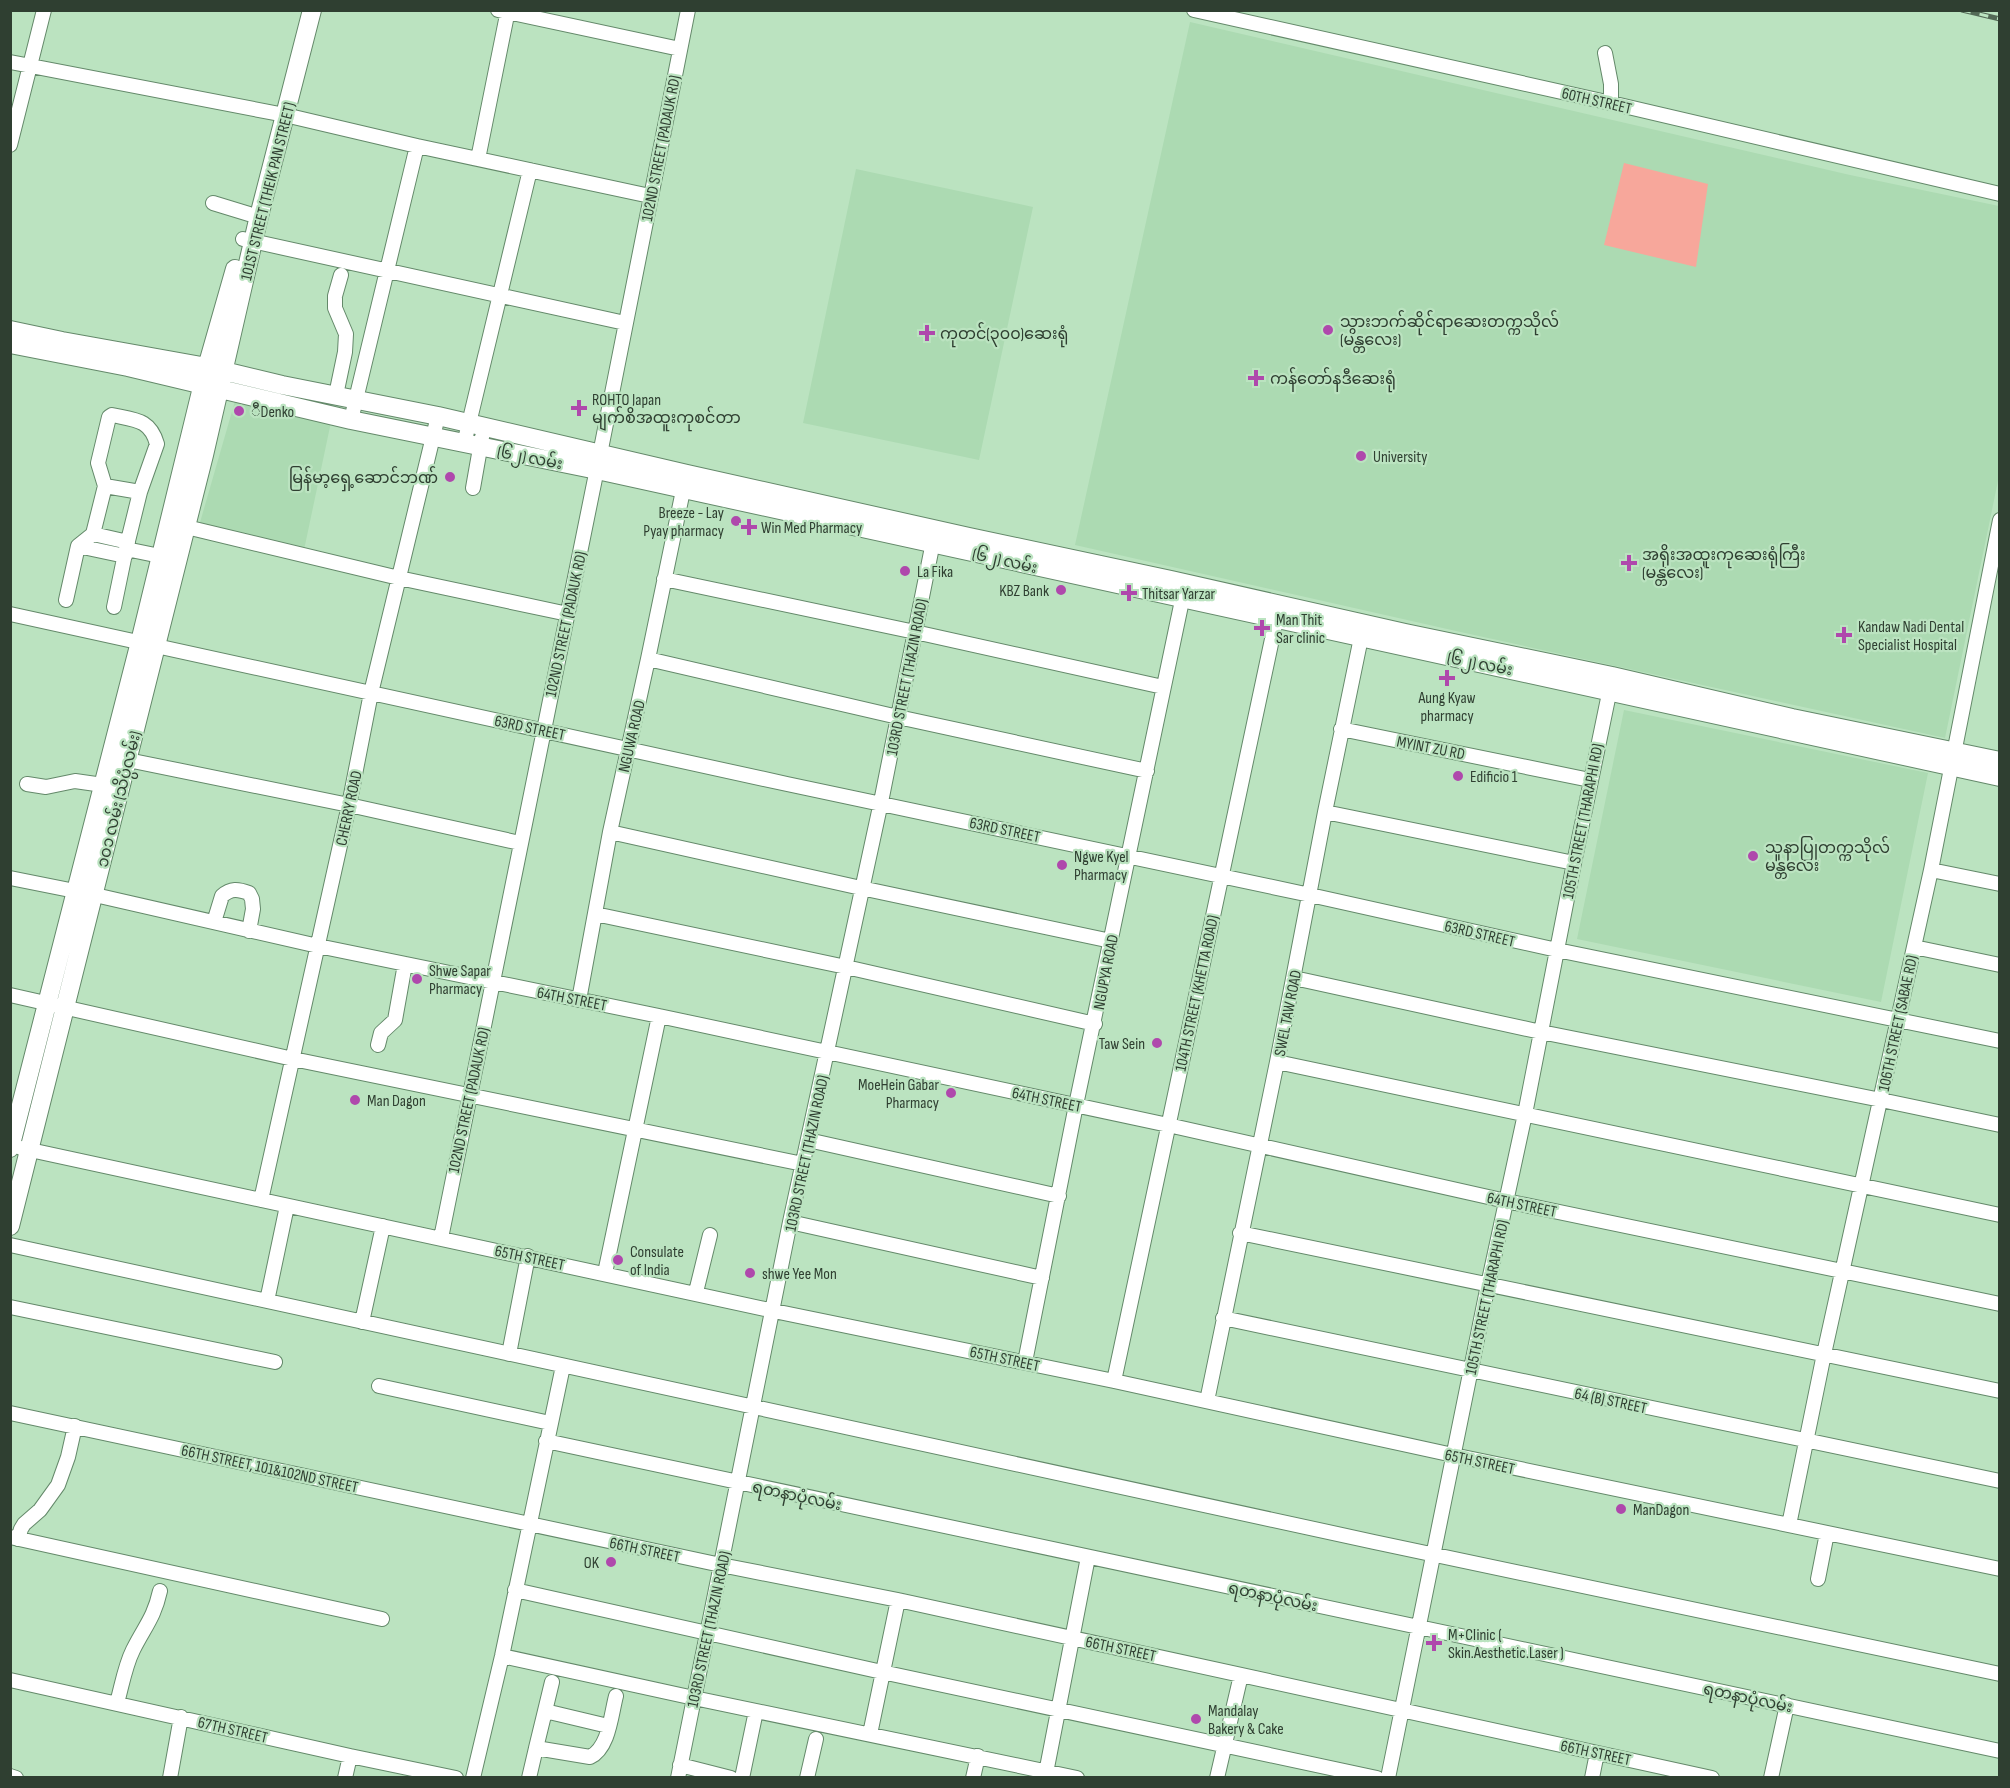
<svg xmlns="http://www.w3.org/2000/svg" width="2010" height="1788" font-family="'Sofia Sans Condensed','Noto Sans Myanmar',sans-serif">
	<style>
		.built { fill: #acdab2 }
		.grass { fill: #f7a79b }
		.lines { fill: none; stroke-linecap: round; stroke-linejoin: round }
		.minor-casing { stroke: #64896a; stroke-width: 16 }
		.major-casing { stroke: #64896a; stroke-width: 20 }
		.minor { stroke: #fff; stroke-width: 14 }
		.major { stroke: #fff; stroke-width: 18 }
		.rail-casing { stroke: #536956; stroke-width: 5 }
		.rail { stroke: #bbe3c0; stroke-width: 3; stroke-dasharray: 9; stroke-linecap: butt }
		.poi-dot { fill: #af48ac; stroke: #bbe3c0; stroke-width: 2 }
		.labels { text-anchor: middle; stroke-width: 4.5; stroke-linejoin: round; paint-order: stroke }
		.street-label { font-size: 16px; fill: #2f3f31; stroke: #bbe3c0 }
		.poi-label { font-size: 16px; fill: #2f3f31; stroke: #bbe3c0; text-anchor: start }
	</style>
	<rect width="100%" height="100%" fill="#bbe3c0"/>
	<!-- built -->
	<path class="built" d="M 1190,22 L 1850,175 L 1999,206 L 1999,476 L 1945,738 L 1456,631 L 1075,545 Z
		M 856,169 L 1033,207 L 979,460 L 803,423 Z
		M 235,401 L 331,422 L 304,550 L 199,526 Z
		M 1624,710 L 1928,773 L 1881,1002 L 1577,939 Z"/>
	<!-- grass -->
	<path class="grass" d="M 1624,163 L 1708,184 L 1696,267 L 1604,245 Z"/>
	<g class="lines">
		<defs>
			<path id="minor" d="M 498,10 L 680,49
				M 1194,10 L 1611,103 L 2000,194
				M 1605,53 L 1611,84 L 1611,103
				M 10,62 L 285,115 L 417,146 L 650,196
				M 10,145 L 44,10
				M 478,159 L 508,10
				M 213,203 L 249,214
				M 243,239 L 625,323
				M 336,395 L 345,352 L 346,334 L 335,308 L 335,296 L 341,275
				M 351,420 L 417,146
				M 464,444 L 530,170
				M 105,486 L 140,492
				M 473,488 L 482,437
				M 178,525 L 399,578 L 568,614
				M 93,534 L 128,542
				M 78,546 L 125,556
				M 664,579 L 915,632 L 1163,687
				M 66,600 L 78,546 L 93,534 L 105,486 L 98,463 L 109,417 L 112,415 C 135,420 150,419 157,444 L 140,492 L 126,549
				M 114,607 L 126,549 L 160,556
				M 10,614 L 787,784 L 1310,895 L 1557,950 L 2000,1041
				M 648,659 L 898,717 L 1147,771
				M 1341,729 L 1590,780
				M 118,758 L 349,805 L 520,843
				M 27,784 L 46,787 L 75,781 L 103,785
				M 1325,812 L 1574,863
				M 610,832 L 861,888 L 1111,941
				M 1931,870 L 2000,884
				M 10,878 L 95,895 L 318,946 L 659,1016 L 1168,1125 L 1506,1201 L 2000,1304
				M 595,914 L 846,967 L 1095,1024
				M 214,922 L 222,896 C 231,888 238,889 249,893 L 252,899 L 253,909 L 249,931
				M 1914,947 L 2000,965
				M 1294,978 L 1541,1032 L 1881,1100 L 2000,1125
				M 10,995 L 293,1059 L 803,1164
				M 579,1000 L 610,832 L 648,659 L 685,481
				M 378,1045 L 381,1033 L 395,1020 L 405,964
				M 1277,1062 L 2000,1215
				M 808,1140 L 1059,1196
				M 21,1148 L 774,1311 L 1114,1381 L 1453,1455 L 2000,1569
				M 261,1200 L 349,805 L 371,693 L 438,416
				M 790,1222 L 1042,1278
				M 1240,1233 L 2000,1391
				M 441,1238 L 600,454 L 688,10
				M 10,1245 L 1374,1542 L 2000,1674
				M 605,1273 L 659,1016
				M 696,1292 L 710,1235
				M 267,1301 L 287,1206
				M 10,1307 L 275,1362
				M 1223,1318 L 2000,1481
				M 362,1322 L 383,1226
				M 509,1354 L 528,1256
				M 1025,1362 L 1076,1105 L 1184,591
				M 1114,1381 L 1278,611
				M 379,1386 L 550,1423
				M 1207,1401 L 1277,1062 L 1325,812 L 1363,628
				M 10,1413 L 721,1565 L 898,1600 L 1712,1778
				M 546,1441 L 2000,1751
				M 1789,1525 L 1824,1354 L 1931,870 L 2000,520
				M 10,1537 L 382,1619
				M 18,1539 L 21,1529 L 24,1524 L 40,1510 L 58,1485 L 68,1457 L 75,1426
				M 1818,1579 L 1827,1533
				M 515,1590 L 882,1672 L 1377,1778
				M 502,1656 L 694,1698 L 1077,1778
				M 10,1680 L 350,1756 L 456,1778
				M 117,1703 C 122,1685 125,1666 133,1650 C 145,1626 154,1618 160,1591
				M 545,1711 L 552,1682
				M 870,1734 L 898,1600
				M 536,1748 L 545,1711 L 608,1726
				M 680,1765 L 731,1778
				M 10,1776 L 16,1778
				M 170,1778 L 181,1717
				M 345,1778 L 350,1756
				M 473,1778 L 502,1656 L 563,1366
				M 529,1778 L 536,1748 L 590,1757 C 609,1748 611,1715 616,1696
				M 678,1778 L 790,1222 L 881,802 L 934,537
				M 742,1778 L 756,1711
				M 807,1778 L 816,1739
				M 973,1778 L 978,1756
				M 1045,1778 L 1088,1557
				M 1217,1778 L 1241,1675
				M 1388,1778 L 1488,1285 L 1525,1114 L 1574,863 L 1611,684
				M 1592,1778 L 1597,1753
				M 1771,1778 L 1787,1705"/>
			<path id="major" d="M 10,330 L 62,341 L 207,367 L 282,385 L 438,416 L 687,474 L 969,537 L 1171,580 L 1405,633 L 1612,676 L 1792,718 L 2000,761
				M 10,344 L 128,367 L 351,420 L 597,470 L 2000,777
				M 10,1148 L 140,642 L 207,367 L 235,269
				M 10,1226 L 204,455 L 258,220 L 312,10"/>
		</defs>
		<!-- minor casing -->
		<use href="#minor" class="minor-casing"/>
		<!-- major casing -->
		<use href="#major" class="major-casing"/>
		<!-- minor -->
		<use href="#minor" class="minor"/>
		<!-- major -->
		<use href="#major" class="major"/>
		<defs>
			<path id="rail" d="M 1962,10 L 2000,19"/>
		</defs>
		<!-- rail casing -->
		<use href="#rail" class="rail-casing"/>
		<!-- rail -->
		<use href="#rail" class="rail"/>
	</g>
	<!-- markers -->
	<g class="poi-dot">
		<circle cx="1328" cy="330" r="6"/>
		<path d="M924 324h6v6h6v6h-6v6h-6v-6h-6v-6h6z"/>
		<path d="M1253 369h6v6h6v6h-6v6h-6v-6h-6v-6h6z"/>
		<path d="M576 399h6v6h6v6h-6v6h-6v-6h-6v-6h6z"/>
		<circle cx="239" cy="411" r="6"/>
		<circle cx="1361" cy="456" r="6"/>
		<circle cx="450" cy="477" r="6"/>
		<circle cx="736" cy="521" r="6"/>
		<path d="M746 518h6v6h6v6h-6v6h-6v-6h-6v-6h6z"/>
		<path d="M1626 554h6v6h6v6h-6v6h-6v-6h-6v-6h6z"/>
		<circle cx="905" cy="571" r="6"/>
		<circle cx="1061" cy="590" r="6"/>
		<path d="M1126 584h6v6h6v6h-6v6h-6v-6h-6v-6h6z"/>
		<path d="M1259 619h6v6h6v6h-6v6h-6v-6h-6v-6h6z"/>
		<path d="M1841 626h6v6h6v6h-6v6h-6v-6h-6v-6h6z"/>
		<path d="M1444 669h6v6h6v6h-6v6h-6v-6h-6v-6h6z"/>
		<circle cx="1458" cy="776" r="6"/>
		<circle cx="1753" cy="856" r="6"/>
		<circle cx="1062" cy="865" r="6"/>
		<circle cx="417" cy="979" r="6"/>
		<circle cx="1157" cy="1043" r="6"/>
		<circle cx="951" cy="1093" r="6"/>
		<circle cx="355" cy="1100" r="6"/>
		<circle cx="618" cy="1260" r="6"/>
		<circle cx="750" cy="1273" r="6"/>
		<circle cx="1621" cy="1509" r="6"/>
		<circle cx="611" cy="1562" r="6"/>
		<path d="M1431 1634h6v6h6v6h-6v6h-6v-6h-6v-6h6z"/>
		<circle cx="1196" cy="1719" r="6"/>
	</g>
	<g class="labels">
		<!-- street labels -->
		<g class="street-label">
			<text transform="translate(1597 100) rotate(13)" y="6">60TH STREET</text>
			<text transform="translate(660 148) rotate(-79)" y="6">102ND STREET (PADAUK RD)</text>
			<text transform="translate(267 191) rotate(-76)" y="6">101ST STREET (THEIK PAN STREET)</text>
			<text transform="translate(530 457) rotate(11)" y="6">(၆၂) လမ်း</text>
			<text transform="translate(1005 560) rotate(13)" y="6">(၆၂) လမ်း</text>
			<text transform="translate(565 624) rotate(-78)" y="6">102ND STREET (PADAUK RD)</text>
			<text transform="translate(1480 663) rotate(11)" y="6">(၆၂) လမ်း</text>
			<text transform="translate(906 677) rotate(-79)" y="6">103RD STREET (THAZIN ROAD)</text>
			<text transform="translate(530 727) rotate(12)" y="6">63RD STREET</text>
			<text transform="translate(631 736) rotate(-77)" y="6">NGUWA ROAD</text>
			<text transform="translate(1431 747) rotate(11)" y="6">MYINT ZU RD</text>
			<text transform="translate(118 799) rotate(-76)" y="6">၁၀၁ လမ်း (သိပ္ပံလမ်း)</text>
			<text transform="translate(348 808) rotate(-78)" y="6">CHERRY ROAD</text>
			<text transform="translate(1582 821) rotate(-79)" y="6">105TH STREET (THARAPHI RD)</text>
			<text transform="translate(1005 829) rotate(12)" y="6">63RD STREET</text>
			<text transform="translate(1480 933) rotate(13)" y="6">63RD STREET</text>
			<text transform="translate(1105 972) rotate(-79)" y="6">NGUPYA ROAD</text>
			<text transform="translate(1196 993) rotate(-78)" y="6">104TH STREET (KHETTA ROAD)</text>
			<text transform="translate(572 998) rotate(11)" y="6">64TH STREET</text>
			<text transform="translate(1287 1013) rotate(-79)" y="6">SWEL TAW ROAD</text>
			<text transform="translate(1897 1023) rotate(-78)" y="6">106TH STREET (SABAE RD)</text>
			<text transform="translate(1047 1099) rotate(12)" y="6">64TH STREET</text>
			<text transform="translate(468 1100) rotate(-78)" y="6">102ND STREET (PADAUK RD)</text>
			<text transform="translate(806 1153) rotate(-78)" y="6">103RD STREET (THAZIN ROAD)</text>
			<text transform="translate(1522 1204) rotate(12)" y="6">64TH STREET</text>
			<text transform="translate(530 1257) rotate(12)" y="6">65TH STREET</text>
			<text transform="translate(1486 1297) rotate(-78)" y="6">105TH STREET (THARAPHI RD)</text>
			<text transform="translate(1005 1358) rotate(12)" y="6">65TH STREET</text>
			<text transform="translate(1611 1400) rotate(12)" y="6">64 (B) STREET</text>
			<text transform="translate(1480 1461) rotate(12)" y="6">65TH STREET</text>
			<text transform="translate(270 1468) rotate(12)" y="6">66TH STREET, 101&amp;102ND STREET</text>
			<text transform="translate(797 1495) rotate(12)" y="6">ရတနာပုံလမ်း</text>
			<text transform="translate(645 1549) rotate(12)" y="6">66TH STREET</text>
			<text transform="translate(1273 1596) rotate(12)" y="6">ရတနာပုံလမ်း</text>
			<text transform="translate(708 1629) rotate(-78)" y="6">103RD STREET (THAZIN ROAD)</text>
			<text transform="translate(1121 1648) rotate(12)" y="6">66TH STREET</text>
			<text transform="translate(1748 1697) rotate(12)" y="6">ရတနာပုံလမ်း</text>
			<text transform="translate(233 1729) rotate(13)" y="6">67TH STREET</text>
			<text transform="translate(1596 1752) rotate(12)" y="6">66TH STREET</text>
		</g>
		<!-- poi labels -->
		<g class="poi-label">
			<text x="1340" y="327">သွားဘက်ဆိုင်ရာဆေးတက္ကသိုလ်<tspan x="1340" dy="18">(မန္တလေး)</tspan></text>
			<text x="940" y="339">ကုတင်(၃၀၀)ဆေးရုံ</text>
			<text x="1270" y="384">ကန်တော်နဒီဆေးရုံ</text>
			<text x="592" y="405">ROHTO Japan<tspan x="592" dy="18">မျက်စိအထူးကုစင်တာ</tspan></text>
			<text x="251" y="417">ီDenko</text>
			<text x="1373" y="462">University</text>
			<text x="438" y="483" text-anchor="end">မြန်မာ့ရှေ့ဆောင်ဘဏ်</text>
			<text x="724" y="518" text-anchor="end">Breeze - Lay<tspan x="724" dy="18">Pyay pharmacy</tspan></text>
			<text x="761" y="533">Win Med Pharmacy</text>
			<text x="1642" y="560">အရိုးအထူးကုဆေးရုံကြီး<tspan x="1642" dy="18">(မန္တလေး)</tspan></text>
			<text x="917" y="577">La Fika</text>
			<text x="1049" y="596" text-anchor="end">KBZ Bank</text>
			<text x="1142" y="599">Thitsar Yarzar</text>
			<text x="1276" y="625">Man Thit<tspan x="1276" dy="18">Sar clinic</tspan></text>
			<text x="1858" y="632">Kandaw Nadi Dental<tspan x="1858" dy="18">Specialist Hospital</tspan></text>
			<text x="1447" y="703" text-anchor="middle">Aung Kyaw<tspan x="1447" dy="18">pharmacy</tspan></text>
			<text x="1470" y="782">Edificio 1</text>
			<text x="1765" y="853">သူနာပြုတက္ကသိုလ်<tspan x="1765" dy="18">မန္တလေး</tspan></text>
			<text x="1074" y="862">Ngwe Kyel<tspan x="1074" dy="18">Pharmacy</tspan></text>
			<text x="429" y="976">Shwe Sapar<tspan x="429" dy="18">Pharmacy</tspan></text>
			<text x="1145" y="1049" text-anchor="end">Taw Sein</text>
			<text x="939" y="1090" text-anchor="end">MoeHein Gabar<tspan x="939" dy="18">Pharmacy</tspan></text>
			<text x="367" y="1106">Man Dagon</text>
			<text x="630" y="1257">Consulate<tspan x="630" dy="18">of India</tspan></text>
			<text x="762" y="1279">shwe Yee Mon</text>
			<text x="1633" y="1515">ManDagon</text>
			<text x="599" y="1568" text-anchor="end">OK</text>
			<text x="1448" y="1640">M+Clinic (<tspan x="1448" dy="18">Skin.Aesthetic.Laser )</tspan></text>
			<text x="1208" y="1716">Mandalay<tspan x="1208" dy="18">Bakery &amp; Cake</tspan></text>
		</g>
	</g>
	<!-- border -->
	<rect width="2010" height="1788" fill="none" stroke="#2f3f31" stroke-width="24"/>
</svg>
